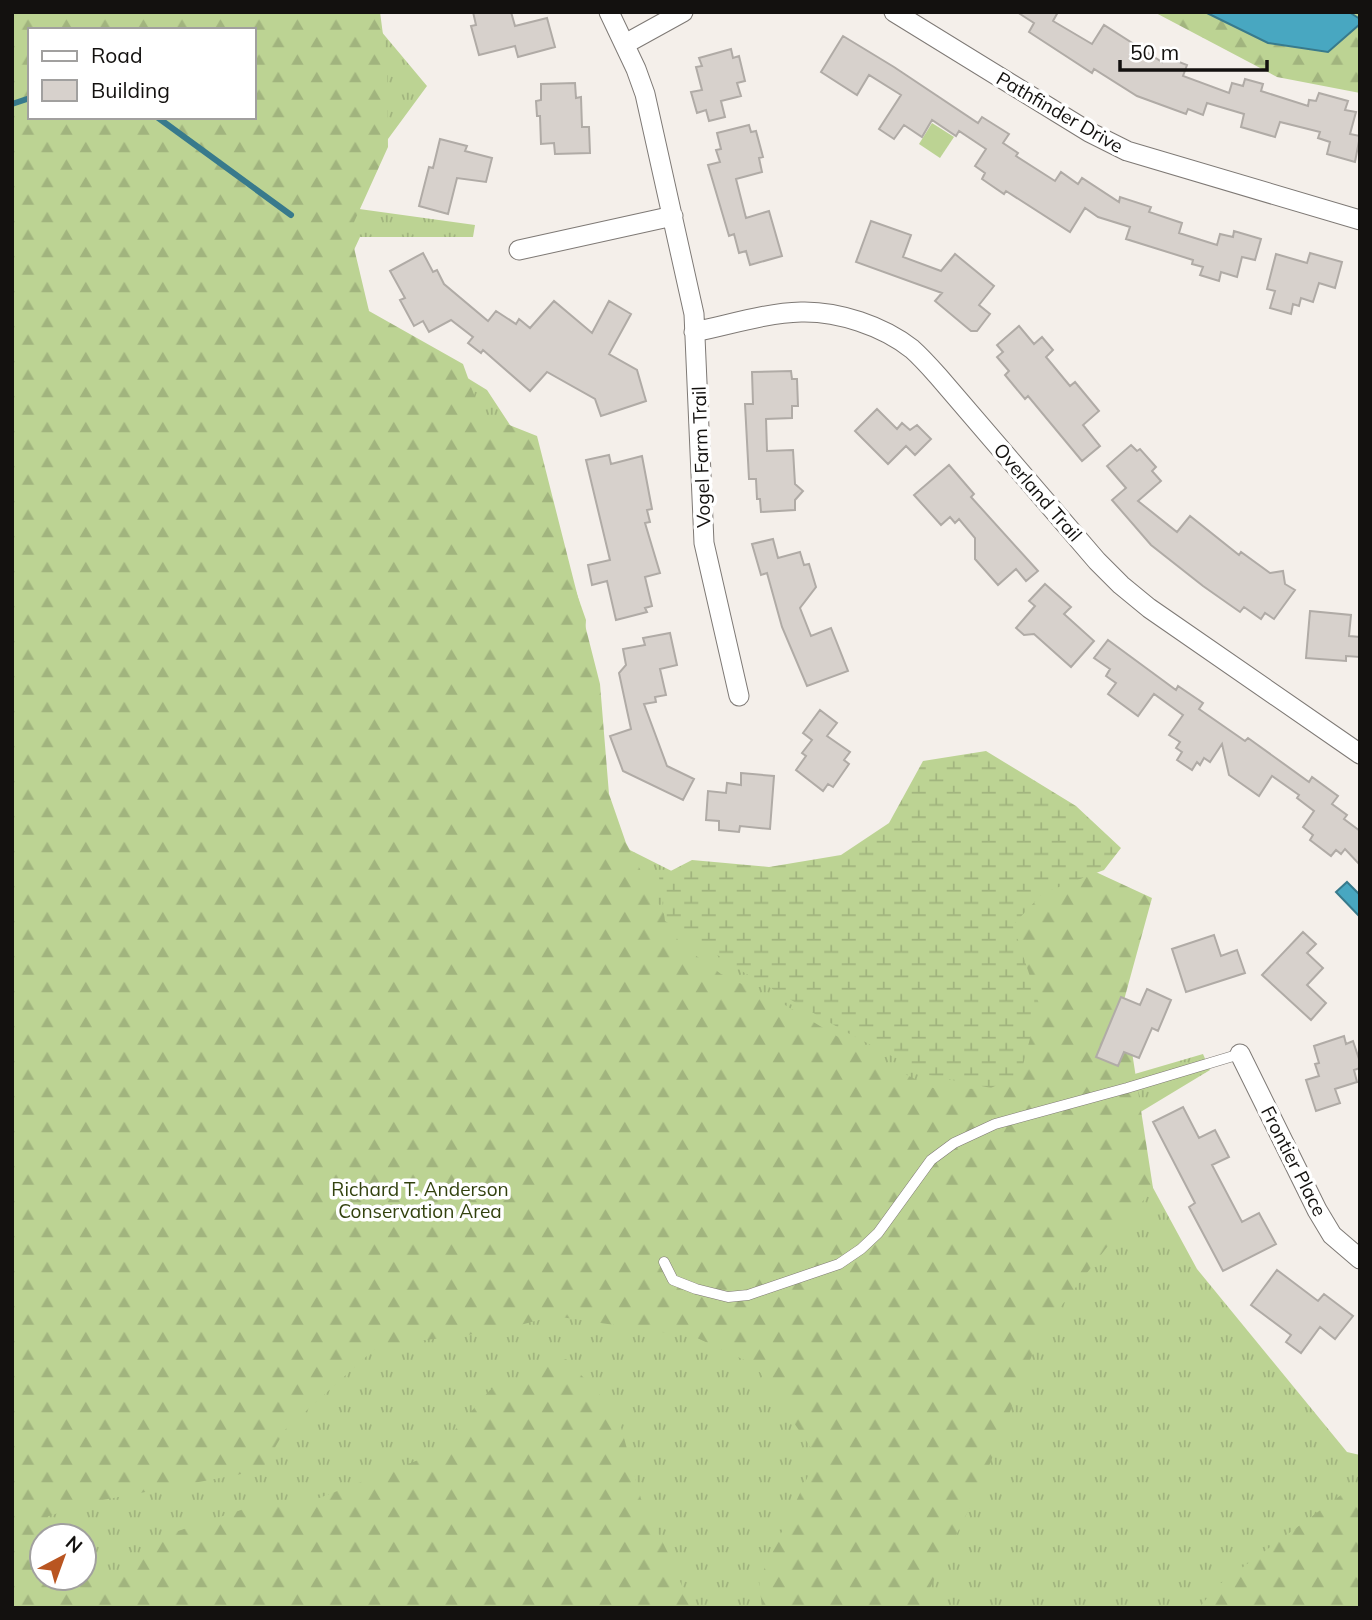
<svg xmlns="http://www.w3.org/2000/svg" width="1372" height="1620" font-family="Mulish,sans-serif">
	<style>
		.grass { fill: url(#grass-tufts); fill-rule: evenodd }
		.forest { fill: url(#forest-firs); fill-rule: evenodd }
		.wetland { fill: url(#wetland-marsh) }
		.pitch { fill: #bcd393 }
		.water { fill: #48a7c1; stroke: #387a8c; stroke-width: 2 }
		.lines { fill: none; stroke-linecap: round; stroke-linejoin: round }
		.stream { stroke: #387a8c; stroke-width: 6 }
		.building { fill: #d7d1cc; stroke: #b0aba6; stroke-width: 2 }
		.lane-casing { stroke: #7e7975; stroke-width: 11 }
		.street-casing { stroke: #7e7975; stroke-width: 21 }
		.lane { stroke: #fff; stroke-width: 10 }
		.street { stroke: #fff; stroke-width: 19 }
		.labels { text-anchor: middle; stroke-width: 7; stroke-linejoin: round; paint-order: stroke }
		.street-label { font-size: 19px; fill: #13110f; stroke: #fff }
		.park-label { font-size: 19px; fill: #33420f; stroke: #fff }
	</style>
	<defs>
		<pattern id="grass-tufts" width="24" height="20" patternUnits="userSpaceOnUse" patternTransform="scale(1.75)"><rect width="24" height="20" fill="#bcd393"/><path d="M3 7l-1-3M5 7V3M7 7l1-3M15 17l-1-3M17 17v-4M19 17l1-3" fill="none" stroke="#a1b47e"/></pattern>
		<pattern id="forest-firs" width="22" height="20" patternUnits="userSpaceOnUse" patternTransform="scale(1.75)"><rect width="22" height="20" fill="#bcd393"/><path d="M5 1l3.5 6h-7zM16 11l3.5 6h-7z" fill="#a1b47e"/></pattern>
		<pattern id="wetland-marsh" width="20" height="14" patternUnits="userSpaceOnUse" patternTransform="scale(1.75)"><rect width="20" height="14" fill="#bcd393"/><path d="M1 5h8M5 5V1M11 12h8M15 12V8" fill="none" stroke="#a1b47e"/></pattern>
	</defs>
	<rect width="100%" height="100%" fill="#f4efea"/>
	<!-- grass -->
	<path class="grass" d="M 12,12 L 365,12 L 427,86 L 374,158 L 352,208 L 475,225 L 473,237 L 360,237 L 341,278 L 358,311 L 487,390 L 527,451 L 586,620 L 579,736 L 608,839 L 1097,1085 L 1203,1054 L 1210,1070 L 1119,1125 L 1197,1269 L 1347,1452 L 1360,1455 L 1360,1608 L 12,1608 ZM 30,30 L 254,30 L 254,117 L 30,117 ZM 42,1536 L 84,1536 L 84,1578 L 42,1578 Z"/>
	<!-- forest -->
	<path class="forest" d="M 12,12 L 380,12 L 387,65 L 388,147 L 350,231 L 369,311 L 463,364 L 481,414 L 537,436 L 600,684 L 609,794 L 626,843 L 680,944 L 721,974 L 785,1005 L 875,1059 L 933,1088 L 980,1089 L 989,1011 L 990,921 L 1085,867 L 1152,898 L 1124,1000 L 1153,1188 L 1041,1332 L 984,1479 L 925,1598 L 922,1608 L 762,1608 L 759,1580 L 817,1457 L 755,1365 L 695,1337 L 554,1316 L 498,1331 L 378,1346 L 285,1430 L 262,1470 L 92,1502 L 46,1517 L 44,1536 L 42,1536 L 39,1576 L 42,1578 L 107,1580 L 178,1531 L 253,1506 L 306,1503 L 434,1454 L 490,1390 L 566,1359 L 617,1413 L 641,1499 L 671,1559 L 691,1608 L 12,1608 ZM 30,30 L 254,30 L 254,117 L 30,117 Z
		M 1154,12 L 1360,12 L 1360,93 L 1277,77 Z
		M 1360,1491 L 1360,1608 L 1199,1608 L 1217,1586 L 1341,1495 Z"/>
	<!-- wetland -->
	<path class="wetland" d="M 986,751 L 1076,806 L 1121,848 L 1104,870 L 1043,893 L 1013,925 L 1039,1004 L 1021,1073 L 991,1088 L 928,1075 L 846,1032 L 745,973 L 665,921 L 659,877 L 692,860 L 769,867 L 841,855 L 889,823 L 923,761 Z"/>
	<!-- pitch -->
	<path class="pitch" d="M 932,123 L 954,137 L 940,158 L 919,144 Z"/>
	<!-- water -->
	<path class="water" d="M 1205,12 L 1349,12 L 1360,19 L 1360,24 L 1328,52 L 1268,43 Z
		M 1347,882 L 1360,895 L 1360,917 L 1336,892 Z"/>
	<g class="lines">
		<!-- stream -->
		<path class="stream" d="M 12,104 L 30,98
			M 157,117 L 291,215"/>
	</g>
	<!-- building -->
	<path class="building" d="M 473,12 L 511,12 L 515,26 L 547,18 L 555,47 L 518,57 L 515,46 L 479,55 L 471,26 L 476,25 Z
		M 1017,12 L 1058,12 L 1053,21 L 1092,44 L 1104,25 L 1162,62 L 1164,56 L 1187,65 L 1183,76 L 1229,93 L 1232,83 L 1243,86 L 1245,79 L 1263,84 L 1261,91 L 1308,106 L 1309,100 L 1316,101 L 1319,93 L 1348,101 L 1345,110 L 1356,112 L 1350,134 L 1360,136 L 1355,162 L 1327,154 L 1330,142 L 1318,138 L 1320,132 L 1280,122 L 1275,137 L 1241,127 L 1244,114 L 1207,103 L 1203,115 L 1188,109 L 1186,114 L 1137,96 L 1094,69 L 1092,73 L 1029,32 L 1034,23 Z
		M 843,36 L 894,67 L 978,123 L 982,117 L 1009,134 L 1003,143 L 1018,153 L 1016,156 L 1055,181 L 1061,172 L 1078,184 L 1082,178 L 1119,202 L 1120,197 L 1151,207 L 1149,212 L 1182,223 L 1179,233 L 1217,245 L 1220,234 L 1233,237 L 1234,231 L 1261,239 L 1255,260 L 1242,257 L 1237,277 L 1221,272 L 1219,281 L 1200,275 L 1203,267 L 1192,264 L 1193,260 L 1126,239 L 1130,227 L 1098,217 L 1085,208 L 1070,232 L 1006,191 L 1004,194 L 982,179 L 985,173 L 975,166 L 986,149 L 959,131 L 956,136 L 932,120 L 922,137 L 904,125 L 894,139 L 879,129 L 901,95 L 869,75 L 857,95 L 821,72 Z
		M 731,49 L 733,58 L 739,56 L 745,81 L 737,83 L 741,96 L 721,101 L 725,117 L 709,121 L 706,110 L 697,113 L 691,92 L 702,90 L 696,67 L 702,66 L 699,58 Z
		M 575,83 L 576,98 L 581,97 L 582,127 L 589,127 L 590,153 L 555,154 L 554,143 L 541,144 L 540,116 L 537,116 L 536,101 L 541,100 L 541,84 Z
		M 749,125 L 751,132 L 756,131 L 763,157 L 759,158 L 762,172 L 736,179 L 746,218 L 769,211 L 782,256 L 750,265 L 746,251 L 739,253 L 734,234 L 729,236 L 708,165 L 720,162 L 716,150 L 721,149 L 717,133 Z
		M 440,139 L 467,146 L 465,151 L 492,158 L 486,182 L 457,178 L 448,214 L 419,206 L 429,167 L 433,168 Z
		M 871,221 L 911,235 L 903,257 L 941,271 L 955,254 L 994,286 L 979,305 L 990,314 L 977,331 L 971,331 L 935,301 L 942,293 L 856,262 Z
		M 423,253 L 433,272 L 437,270 L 444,284 L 488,321 L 496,311 L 516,324 L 519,319 L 530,328 L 554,301 L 592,333 L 609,301 L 631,314 L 609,354 L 637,370 L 646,401 L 601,416 L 595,399 L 547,372 L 530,391 L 483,350 L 481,353 L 468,343 L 473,337 L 451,320 L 429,332 L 423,321 L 414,326 L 400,300 L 405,298 L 390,271 Z
		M 1310,253 L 1342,262 L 1335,288 L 1319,283 L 1313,302 L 1301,298 L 1299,306 L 1293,304 L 1291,314 L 1270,308 L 1275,291 L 1267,289 L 1276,254 L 1307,263 Z
		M 1019,326 L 1034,344 L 1042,337 L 1053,350 L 1046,357 L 1070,386 L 1075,382 L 1099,411 L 1083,425 L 1100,446 L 1082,461 L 1028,396 L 1025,399 L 1005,375 L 1009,371 L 997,357 L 1003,352 L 997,345 Z
		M 791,371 L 792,379 L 797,379 L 798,406 L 792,406 L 792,418 L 766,419 L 767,451 L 793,450 L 795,484 L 803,491 L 795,500 L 795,510 L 761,512 L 760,499 L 757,499 L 756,479 L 749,479 L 745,404 L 753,404 L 752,372 Z
		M 877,409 L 897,429 L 902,423 L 910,430 L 917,425 L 931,439 L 915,455 L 906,446 L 888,464 L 855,431 Z
		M 1131,445 L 1137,451 L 1140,449 L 1156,467 L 1152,471 L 1161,481 L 1138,501 L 1177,532 L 1190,516 L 1239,555 L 1241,552 L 1270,573 L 1283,571 L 1285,584 L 1295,590 L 1274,619 L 1265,613 L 1261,619 L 1244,607 L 1240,612 L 1203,586 L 1151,545 L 1112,500 L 1126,488 L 1107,466 Z
		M 609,455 L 611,464 L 642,456 L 652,509 L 647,510 L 650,522 L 645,523 L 660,573 L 645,577 L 652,606 L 645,608 L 647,612 L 616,620 L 607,581 L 592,585 L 588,565 L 610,560 L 586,460 Z
		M 949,465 L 974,494 L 971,497 L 1038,571 L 1026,581 L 1016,569 L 998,585 L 975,559 L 975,538 L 959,519 L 955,523 L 950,517 L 941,525 L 914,495 Z
		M 773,539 L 778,558 L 800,552 L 804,565 L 809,564 L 816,587 L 800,608 L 811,636 L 831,628 L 848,671 L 807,686 L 782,627 L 767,573 L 761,575 L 752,544 Z
		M 1045,584 L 1071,607 L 1064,614 L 1094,641 L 1071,667 L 1034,634 L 1024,635 L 1016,628 L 1035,606 L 1029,601 Z
		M 1310,611 L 1351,615 L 1349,636 L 1360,637 L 1360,657 L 1346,656 L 1346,661 L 1306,658 Z
		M 670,633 L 677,665 L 660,669 L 666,695 L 655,697 L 656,702 L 644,704 L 667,766 L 694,779 L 683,800 L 623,771 L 610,736 L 631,729 L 619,673 L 626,665 L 623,649 L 645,645 L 643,638 Z
		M 1108,640 L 1176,690 L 1178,686 L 1203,703 L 1199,709 L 1245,741 L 1248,738 L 1309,782 L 1312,777 L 1338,796 L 1332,804 L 1347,815 L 1344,819 L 1360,831 L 1360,865 L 1345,849 L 1341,854 L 1336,850 L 1331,856 L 1310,840 L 1313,835 L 1303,827 L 1314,811 L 1297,798 L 1299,795 L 1272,776 L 1259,796 L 1229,775 L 1222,744 L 1210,762 L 1204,758 L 1200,765 L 1197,762 L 1192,770 L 1177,760 L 1182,752 L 1176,748 L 1180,742 L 1169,735 L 1183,715 L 1154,694 L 1138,716 L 1108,694 L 1116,683 L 1106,676 L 1110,669 L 1094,658 Z
		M 820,710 L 837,723 L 827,736 L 850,752 L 844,760 L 849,764 L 833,787 L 828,784 L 823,791 L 796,770 L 806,756 L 802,753 L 812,740 L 803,733 Z
		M 741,773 L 774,776 L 770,829 L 740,826 L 739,832 L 719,830 L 719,821 L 706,820 L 708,791 L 726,793 L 727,783 L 741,785 Z
		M 1303,932 L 1316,944 L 1307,953 L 1323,968 L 1307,985 L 1326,1003 L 1311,1020 L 1262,975 Z
		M 1214,935 L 1221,956 L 1237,950 L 1245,973 L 1186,992 L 1172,949 Z
		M 1147,989 L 1171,1000 L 1158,1031 L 1152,1028 L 1139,1058 L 1124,1052 L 1118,1066 L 1096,1057 L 1121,997 L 1140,1005 Z
		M 1344,1036 L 1346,1044 L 1353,1041 L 1360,1062 L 1360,1068 L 1354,1070 L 1357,1082 L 1335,1089 L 1340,1103 L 1316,1111 L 1306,1080 L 1319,1076 L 1315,1064 L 1319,1063 L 1314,1046 Z
		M 1183,1107 L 1199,1138 L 1215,1130 L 1229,1157 L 1212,1165 L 1242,1222 L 1259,1213 L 1276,1244 L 1223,1271 L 1189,1207 L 1195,1203 L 1153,1122 Z
		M 1277,1270 L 1318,1301 L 1324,1294 L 1353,1316 L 1335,1339 L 1320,1327 L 1301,1353 L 1286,1342 L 1291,1335 L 1251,1305 Z"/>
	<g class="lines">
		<defs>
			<path id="lane" d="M 664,1262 L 673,1280 L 696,1289 L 728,1297 L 748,1295 L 839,1264 L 861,1249 L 878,1233 L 931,1160 L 954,1143 L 995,1124 L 1127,1088 L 1240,1054"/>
			<path id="street" d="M 609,12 L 636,69 L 645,94 L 694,314 L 704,543 L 739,696
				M 894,12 L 1089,132 L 1127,151 L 1360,220
				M 625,44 L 683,12
				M 519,250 L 673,216
				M 694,332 C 729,325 765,313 801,312 C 838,311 883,326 912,349 C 921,357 930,367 938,376 L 1097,561 L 1121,585 L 1149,608 L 1360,754
				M 1240,1054 L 1317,1210 L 1332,1235 L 1360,1259"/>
		</defs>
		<!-- lane casing -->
		<use href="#lane" class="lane-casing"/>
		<!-- street casing -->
		<use href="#street" class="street-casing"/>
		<!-- lane -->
		<use href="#lane" class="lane"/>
		<!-- street -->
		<use href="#street" class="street"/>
	</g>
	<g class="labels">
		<!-- street labels -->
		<g class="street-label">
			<text transform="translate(1060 112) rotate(30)" y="7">Pathfinder Drive</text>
			<text transform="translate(701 457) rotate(-92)" y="7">Vogel Farm Trail</text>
			<text transform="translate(1038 492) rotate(49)" y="7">Overland Trail</text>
			<text transform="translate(1294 1161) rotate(63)" y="7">Frontier Place</text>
		</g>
		<!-- park labels -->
		<g class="park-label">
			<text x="420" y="1196">Richard T. Anderson<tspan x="420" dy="22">Conservation Area</tspan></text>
		</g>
	</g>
	<!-- border -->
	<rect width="1372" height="1620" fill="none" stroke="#13110f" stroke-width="28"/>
	<!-- legend -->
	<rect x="28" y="28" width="228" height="91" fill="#ffffff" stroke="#a1a09f" stroke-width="2"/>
	<rect x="42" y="51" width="35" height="10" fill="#ffffff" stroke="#a1a09f" stroke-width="2"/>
	<text x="91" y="63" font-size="21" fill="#13110f">Road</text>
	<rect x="42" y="80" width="35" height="21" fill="#d7d1cc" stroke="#a1a09f" stroke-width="2"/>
	<text x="91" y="98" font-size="21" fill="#13110f">Building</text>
	<!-- north arrow -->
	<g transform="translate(63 1557) rotate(41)"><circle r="33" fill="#ffffff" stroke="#a1a09f" stroke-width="2"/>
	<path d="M0-5L12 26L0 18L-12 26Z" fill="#b95521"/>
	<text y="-10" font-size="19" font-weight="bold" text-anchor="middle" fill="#13110f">N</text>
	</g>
	<!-- scale -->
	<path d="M1120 60v10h147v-10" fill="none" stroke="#13110f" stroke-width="3.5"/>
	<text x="1130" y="60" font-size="21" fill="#13110f" stroke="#ffffff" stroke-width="5" paint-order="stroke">50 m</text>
</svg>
